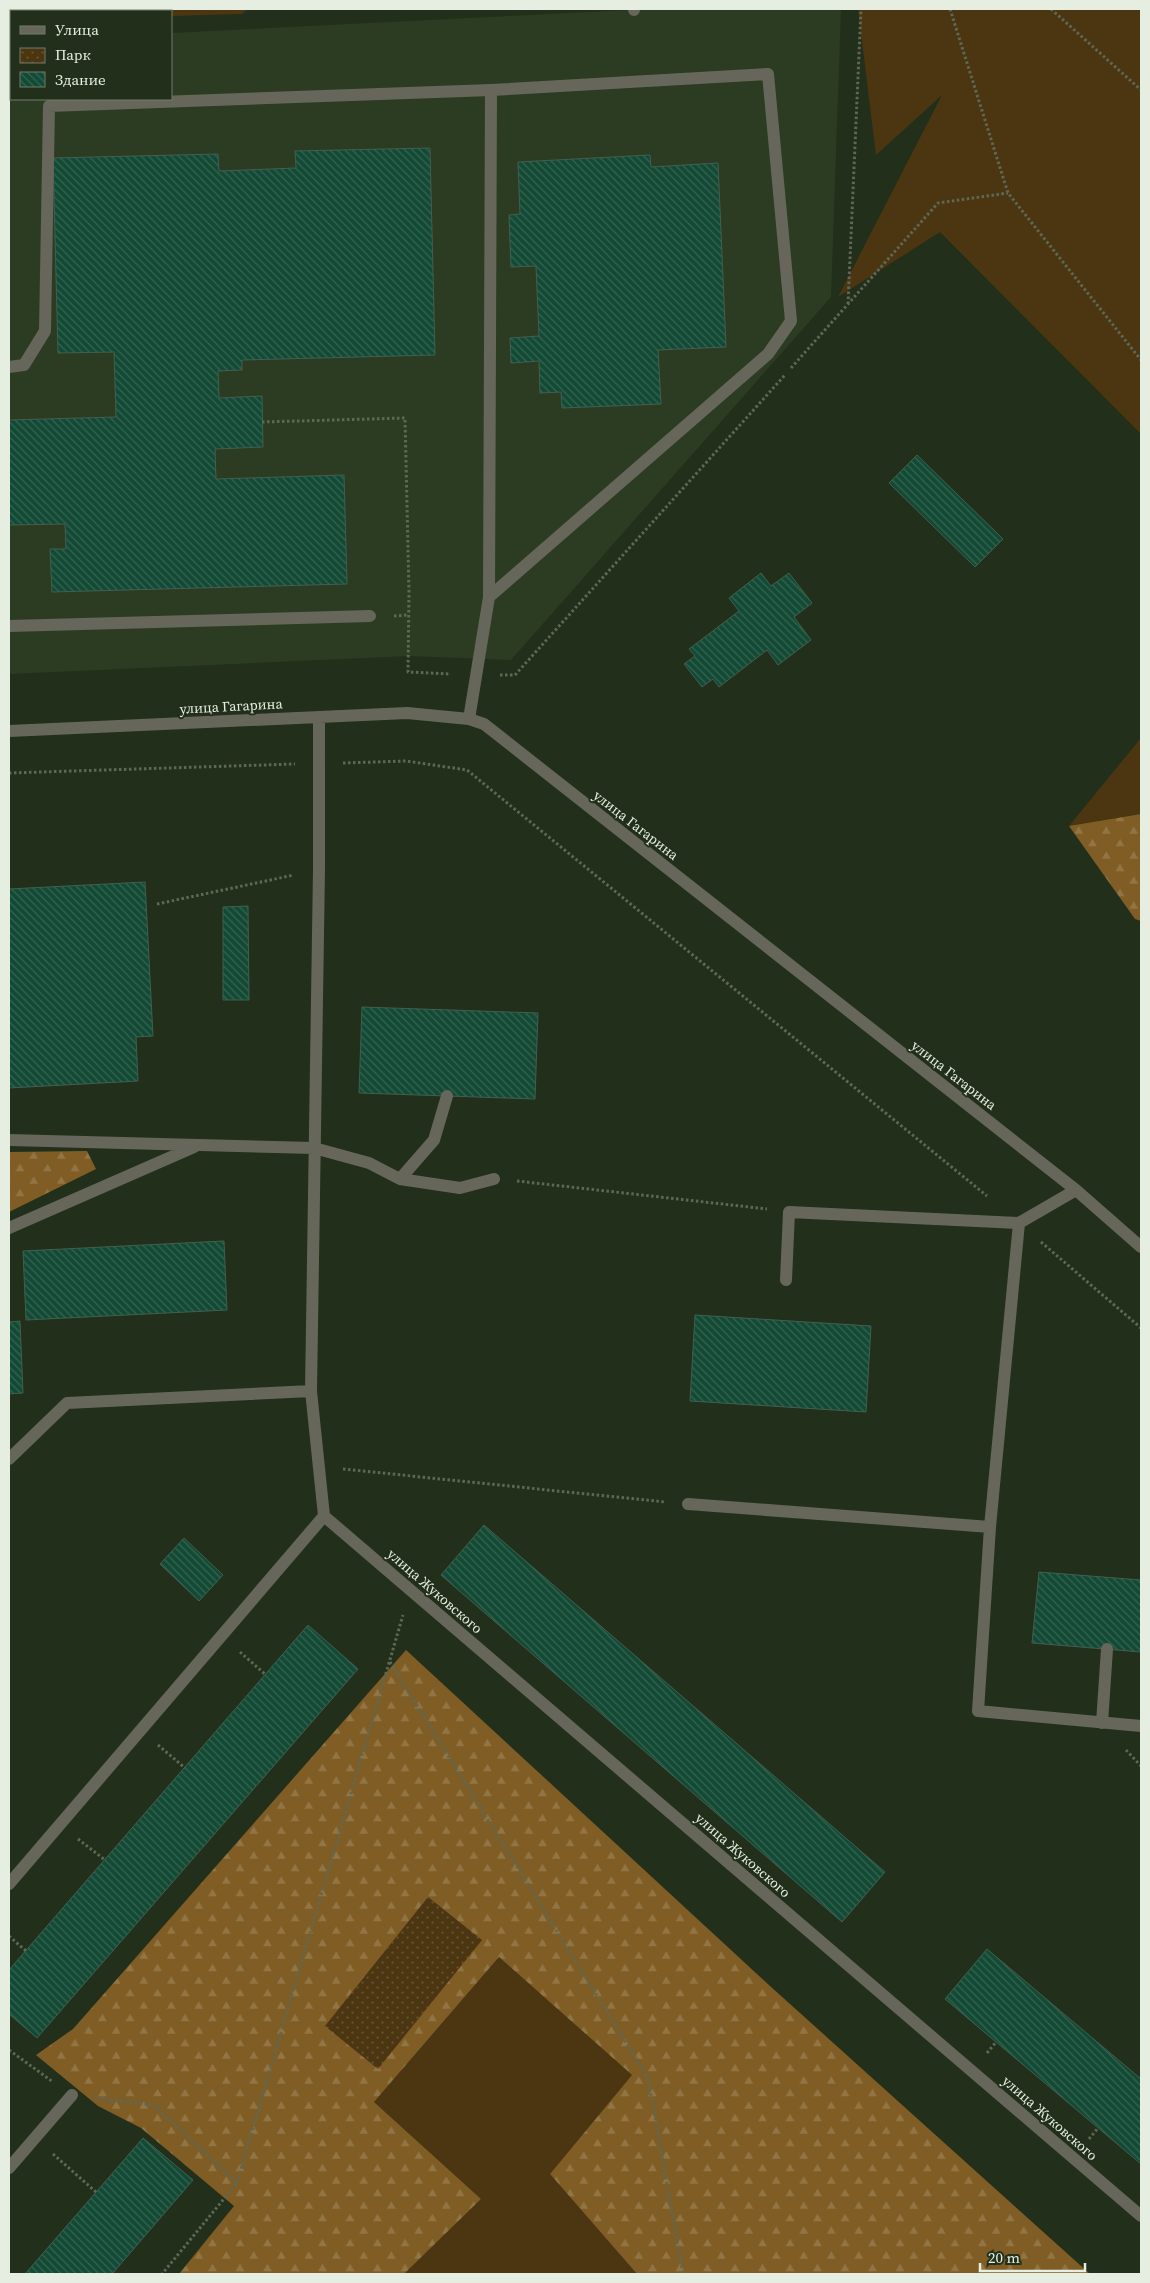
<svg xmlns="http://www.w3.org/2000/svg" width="1150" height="2283" font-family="'Source Serif 4',serif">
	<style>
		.built { fill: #2c3c22 }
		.grass { fill: #4c3612 }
		.forest { fill: url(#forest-firs) }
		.park { fill: url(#park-dots) }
		.building { fill: url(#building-back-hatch); stroke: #435e51 }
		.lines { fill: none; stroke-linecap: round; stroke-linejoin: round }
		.path { stroke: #5d6956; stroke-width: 3; stroke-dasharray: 2.5 2.5; stroke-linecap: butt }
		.minor { stroke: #67665b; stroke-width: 12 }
		.labels { text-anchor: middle; stroke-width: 4; stroke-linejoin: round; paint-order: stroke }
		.street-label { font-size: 14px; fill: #e5eee1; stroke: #222f1a }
	</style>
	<defs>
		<pattern id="forest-firs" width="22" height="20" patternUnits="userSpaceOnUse" patternTransform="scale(1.25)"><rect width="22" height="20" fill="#805d25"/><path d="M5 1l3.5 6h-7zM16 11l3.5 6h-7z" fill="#927544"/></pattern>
		<pattern id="park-dots" width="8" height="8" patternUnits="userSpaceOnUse" patternTransform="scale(1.25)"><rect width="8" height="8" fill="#4c3612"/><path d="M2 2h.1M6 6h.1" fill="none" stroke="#665334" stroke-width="1.8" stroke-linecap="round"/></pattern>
		<pattern id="building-back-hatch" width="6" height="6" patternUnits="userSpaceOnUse" patternTransform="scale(1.25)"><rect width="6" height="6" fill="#134a35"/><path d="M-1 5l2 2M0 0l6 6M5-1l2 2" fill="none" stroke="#356452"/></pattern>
	</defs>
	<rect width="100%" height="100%" fill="#222f1a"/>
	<!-- built -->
	<path class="built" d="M 650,9 L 841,9 L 831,297 L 511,660 L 409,656 L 9,674 L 9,41 L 11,41 L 11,99 L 171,99 L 171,33 Z"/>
	<!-- grass -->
	<path class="grass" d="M 9,9 L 248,9 L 242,14 L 171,16 L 171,11 L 11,11 L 11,22 L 9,22 Z
		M 858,9 L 1141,9 L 1141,434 L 940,232 L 838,297 L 942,95 L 876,155 Z
		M 1141,738 L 1141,814 L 1069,826 Z
		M 499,1957 L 632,2075 L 550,2174 L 637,2274 L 404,2274 L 481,2199 L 374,2102 Z"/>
	<!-- forest -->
	<path class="forest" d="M 1141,814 L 1141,921 L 1135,919 L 1069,826 Z
		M 87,1151 L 96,1169 L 9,1212 L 9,1152 Z
		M 406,1650 L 770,1986 L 1090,2274 L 637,2274 L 550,2174 L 632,2075 L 499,1957 L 374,2102 L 481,2199 L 404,2274 L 179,2274 L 234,2206 L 141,2128 L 98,2106 L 36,2055 L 73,2029 Z"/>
	<!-- park -->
	<path class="park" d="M 428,1897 L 482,1940 L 378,2069 L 325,2026 Z"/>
	<!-- building -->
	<path class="building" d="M 430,148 L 435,355 L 242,360 L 242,370 L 218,371 L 219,398 L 262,396 L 263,447 L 215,449 L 216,479 L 344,475 L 347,584 L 52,592 L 50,549 L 66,549 L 65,524 L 9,525 L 9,420 L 116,417 L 114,352 L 58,353 L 53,158 L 218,154 L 219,171 L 296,168 L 295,151 Z
		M 650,155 L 651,167 L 718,163 L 726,347 L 658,350 L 661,404 L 562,408 L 561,392 L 540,393 L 539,361 L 511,363 L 510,338 L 539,336 L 536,266 L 511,267 L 509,215 L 520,214 L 518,162 Z
		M 917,455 L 1003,539 L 975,567 L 889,483 Z
		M 761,573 L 771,586 L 789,573 L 812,603 L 794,617 L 811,640 L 778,665 L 767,650 L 719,687 L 713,679 L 702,687 L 684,664 L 695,656 L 689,649 L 739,611 L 729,598 Z
		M 145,882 L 153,1036 L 136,1037 L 138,1081 L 9,1088 L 9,889 Z
		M 248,906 L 249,1000 L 223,1000 L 223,907 Z
		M 362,1007 L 538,1013 L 535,1099 L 359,1093 Z
		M 224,1241 L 227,1310 L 26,1320 L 23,1251 Z
		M 695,1315 L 871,1326 L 866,1412 L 690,1401 Z
		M 20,1321 L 23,1393 L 9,1394 L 9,1322 Z
		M 484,1525 L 885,1872 L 842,1922 L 441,1575 Z
		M 184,1538 L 223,1575 L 199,1601 L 160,1564 Z
		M 1039,1572 L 1141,1580 L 1141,1652 L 1032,1643 Z
		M 308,1625 L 358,1669 L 37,2038 L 9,2014 L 9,1970 Z
		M 987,1949 L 1141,2079 L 1141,2164 L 945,1999 Z
		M 143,2138 L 193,2180 L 112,2274 L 25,2274 Z"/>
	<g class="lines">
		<!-- path -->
		<path class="path" d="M 950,9 L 1008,193 L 1141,360
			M 1051,9 L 1141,90
			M 848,304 L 861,9
			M 791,368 L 938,203 L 1008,193
			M 262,422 L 405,418 L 409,592 L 408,672 L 451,674
			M 394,616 L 408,615
			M 500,675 L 515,675 L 785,375
			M 343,763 L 406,761 L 467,770 L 987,1196
			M 9,773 L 295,764
			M 157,904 L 294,875
			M 517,1181 L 767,1209
			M 1041,1242 L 1141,1328
			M 343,1469 L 665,1502
			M 240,1652 L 266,1675
			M 390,1662 L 648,2078 L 683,2274
			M 158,1745 L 185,1768
			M 1126,1750 L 1141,1766
			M 78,1839 L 105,1860
			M 9,1936 L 26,1951
			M 9,2050 L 53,2082
			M 987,2053 L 996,2042
			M 95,2098 L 154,2105 L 237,2183 L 162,2274
			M 1089,2139 L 1098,2128
			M 53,2154 L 96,2192
			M 237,2183 L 403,1615"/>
		<!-- minor -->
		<path class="minor" d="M 634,9 L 634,10
			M 9,367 L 24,365 L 45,331 L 49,106 L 491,90 L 768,74 L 791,321 L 768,354 L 489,597
			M 9,626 L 370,616
			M 469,719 L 489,597 L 491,90
			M 9,731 L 407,713 L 469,719 L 484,724 L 1076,1190 L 1141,1247
			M 9,1140 L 314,1148 L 369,1163 L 400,1179 L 460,1188 L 494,1179
			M 400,1179 L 434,1140 L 447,1096
			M 1019,1223 L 990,1527 L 978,1711 L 1141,1726
			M 9,1228 L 194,1147
			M 786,1280 L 789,1212 L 1019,1223 L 1076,1190
			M 9,1459 L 67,1403 L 311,1391
			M 688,1504 L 990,1527
			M 324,1516 L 1141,2216
			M 1102,1723 L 1107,1649
			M 9,1884 L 324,1516 L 311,1391 L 319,869 L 319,717
			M 9,2168 L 72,2095"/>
	</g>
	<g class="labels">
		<!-- street labels -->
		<g class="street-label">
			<text transform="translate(231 706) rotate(-3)" y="5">улица Гагарина</text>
			<text transform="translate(636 825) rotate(38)" y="5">улица Гагарина</text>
			<text transform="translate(954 1075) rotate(38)" y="5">улица Гагарина</text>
			<text transform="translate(435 1591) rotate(41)" y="5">улица Жуковского</text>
			<text transform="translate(743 1855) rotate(41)" y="5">улица Жуковского</text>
			<text transform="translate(1050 2118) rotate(41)" y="5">улица Жуковского</text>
		</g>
	</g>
	<!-- border -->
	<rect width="1150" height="2283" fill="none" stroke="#e5eee1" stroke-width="20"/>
	<!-- legend -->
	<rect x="10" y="10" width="162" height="90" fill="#222f1a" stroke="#707b6a"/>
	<rect x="20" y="26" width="25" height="8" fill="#67665b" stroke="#707b6a"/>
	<text x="55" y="35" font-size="15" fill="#e5eee1">Улица</text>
	<rect x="20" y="48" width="25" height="15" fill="url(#park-dots)" stroke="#707b6a"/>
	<text x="55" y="60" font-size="15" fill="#e5eee1">Парк</text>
	<rect x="20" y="72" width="25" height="15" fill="url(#building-back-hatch)" stroke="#707b6a"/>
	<text x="55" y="85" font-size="15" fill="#e5eee1">Здание</text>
	<!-- scale -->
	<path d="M980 2263v8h105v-8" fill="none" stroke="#e5eee1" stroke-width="2.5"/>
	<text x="988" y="2263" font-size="15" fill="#e5eee1" stroke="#222f1a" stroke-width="4" paint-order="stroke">20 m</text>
</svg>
